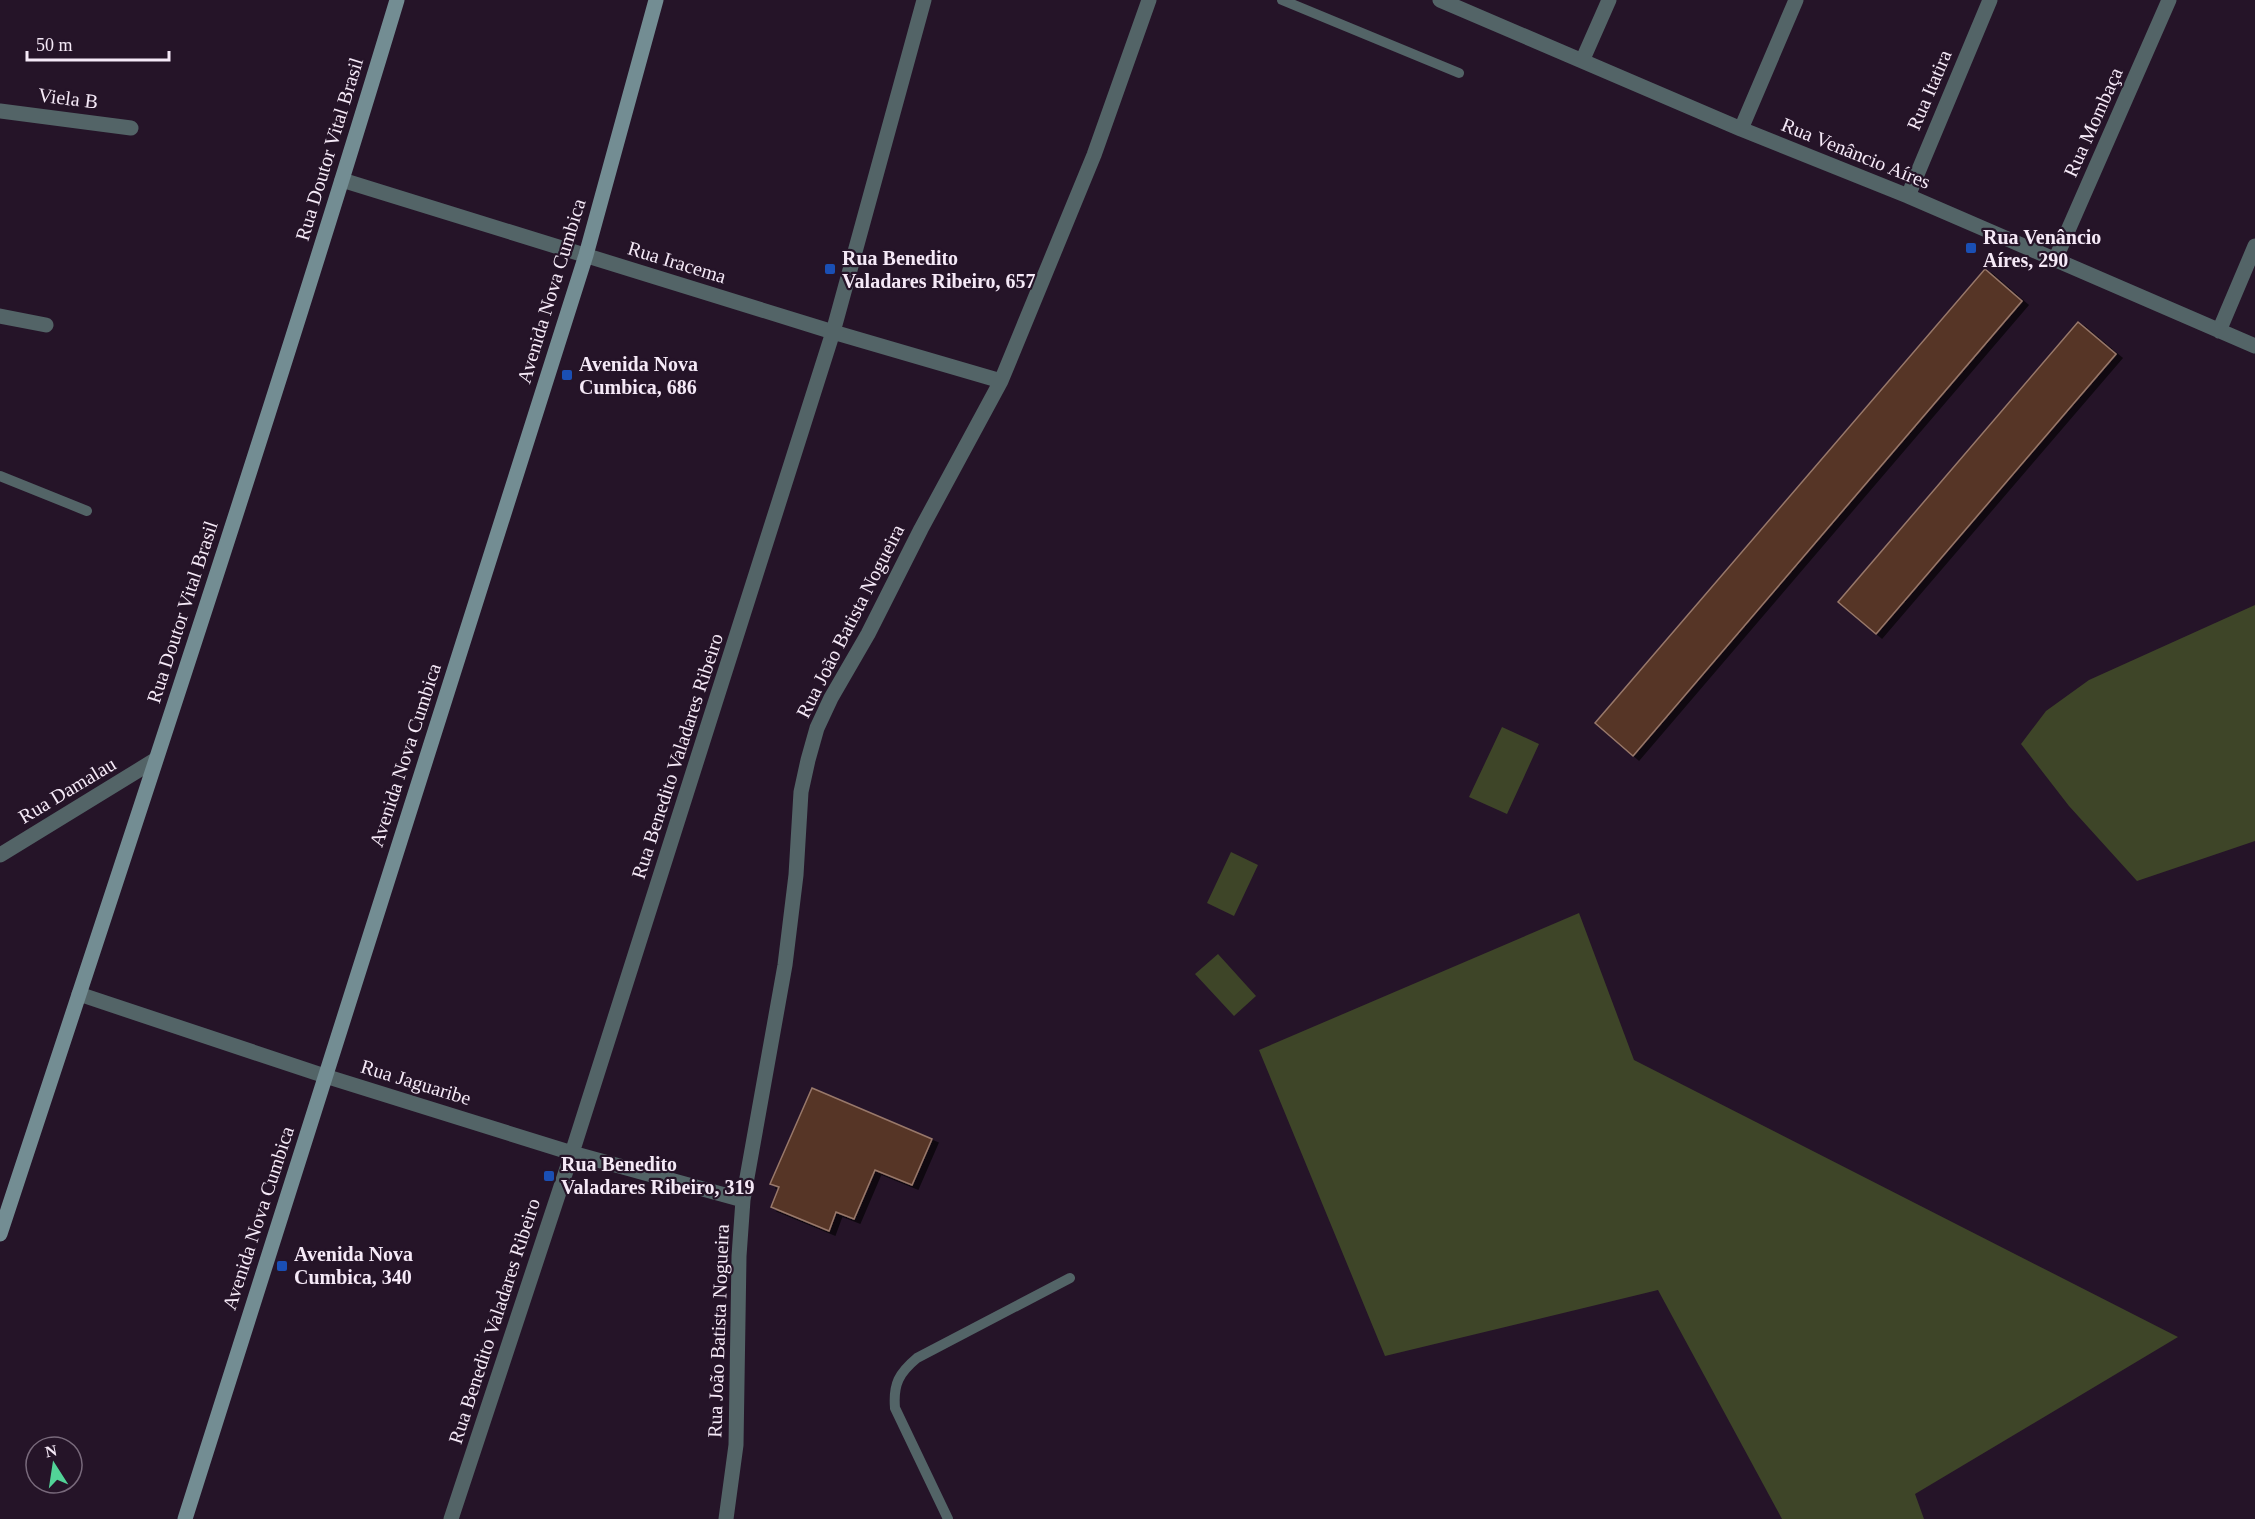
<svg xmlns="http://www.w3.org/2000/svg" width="2255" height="1519" font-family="Georgia,serif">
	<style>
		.green { fill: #3e4528 }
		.building { fill: #563426; stroke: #98786a; stroke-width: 1.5; filter: url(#shadow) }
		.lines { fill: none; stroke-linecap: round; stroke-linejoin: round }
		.lane { stroke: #536467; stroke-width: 10 }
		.street { stroke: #536467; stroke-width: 15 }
		.secondary { stroke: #738d93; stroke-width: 15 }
		.transit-dot { fill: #1a4fb4; stroke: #251428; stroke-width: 2 }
		.labels { text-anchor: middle; stroke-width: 4.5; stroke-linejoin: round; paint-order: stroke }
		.street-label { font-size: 20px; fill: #f5e9f7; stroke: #251428 }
		.poi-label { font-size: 20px; font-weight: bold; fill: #f5e9f7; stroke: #251428; text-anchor: start }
	</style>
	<defs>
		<filter id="shadow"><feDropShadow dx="6" dy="4" stdDeviation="0" flood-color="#0009"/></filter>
	</defs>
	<rect width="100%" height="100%" fill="#251428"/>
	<!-- green -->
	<path class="green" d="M 2255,605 L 2255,841 L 2137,881 L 2069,806 L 2021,744 L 2046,711 L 2089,680 Z
		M 1502,727 L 1539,744 L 1507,814 L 1469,797 Z
		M 1231,852 L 1258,865 L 1234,916 L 1207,903 Z
		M 1579,913 L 1634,1060 L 2178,1337 L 1915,1494 L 1924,1519 L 1782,1519 L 1658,1290 L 1385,1356 L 1259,1050 Z
		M 1218,954 L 1256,996 L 1234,1016 L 1195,974 Z"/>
	<!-- building -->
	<path class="building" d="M 1985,269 L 2022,301 L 1633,756 L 1595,723 Z
		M 2078,322 L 2116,354 L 1876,634 L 1838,602 Z
		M 812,1088 L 932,1139 L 912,1185 L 875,1170 L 854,1219 L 836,1212 L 829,1231 L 771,1207 L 779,1187 L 770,1184 Z"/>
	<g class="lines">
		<!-- lane -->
		<path class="lane" d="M 1282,0 L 1459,73
			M 0,476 L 87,511
			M 948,1519 L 895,1408 C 893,1384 899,1373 917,1358 L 1070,1278"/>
		<!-- street -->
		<path class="street" d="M 1440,0 L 1741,129 L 1908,196 L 2255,346
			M 1583,59 L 1609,0
			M 0,111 L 131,128
			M 1741,129 L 1796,0
			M 342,180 L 833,332 L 1001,381
			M 1908,196 L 1990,0
			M 2055,260 L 2169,0
			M 0,316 L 46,325
			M 2219,331 L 2255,246
			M 0,855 L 155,760
			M 79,994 L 325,1076 L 572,1153 L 743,1200
			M 451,1519 L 572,1153 L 833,332 L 924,0
			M 726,1519 L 736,1445 L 739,1256 L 743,1200 L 785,965 L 796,875 L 801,792 L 808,760 L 817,728 L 831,698 L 868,634 L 921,529 L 1001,381 L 1094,155 L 1149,0"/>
		<!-- secondary -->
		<path class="secondary" d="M 0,1234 C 135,824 272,414 397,0
			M 185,1519 L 586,255 L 656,0"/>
	</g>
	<!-- markers -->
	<g class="transit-dot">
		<rect x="1965" y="242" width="12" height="12" rx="3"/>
		<rect x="824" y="263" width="12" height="12" rx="3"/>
		<rect x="561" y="369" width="12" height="12" rx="3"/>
		<rect x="543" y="1170" width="12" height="12" rx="3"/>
		<rect x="276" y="1260" width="12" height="12" rx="3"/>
	</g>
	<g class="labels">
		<!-- street labels -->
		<g class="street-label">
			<text transform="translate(1929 90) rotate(-67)" y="7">Rua Itatira</text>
			<text transform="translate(68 98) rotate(7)" y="7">Viela B</text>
			<text transform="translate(2093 122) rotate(-66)" y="7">Rua Mombaça</text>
			<text transform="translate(329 149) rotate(-73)" y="7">Rua Doutor Vital Brasil</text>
			<text transform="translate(1856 153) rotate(22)" y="7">Rua Venâncio Aíres</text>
			<text transform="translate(677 262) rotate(17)" y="7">Rua Iracema</text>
			<text transform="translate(551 291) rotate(-73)" y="7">Avenida Nova Cumbica</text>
			<text transform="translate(182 612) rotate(-72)" y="7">Rua Doutor Vital Brasil</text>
			<text transform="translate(850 621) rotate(-63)" y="7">Rua João Batista Nogueira</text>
			<text transform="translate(405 755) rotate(-72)" y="7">Avenida Nova Cumbica</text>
			<text transform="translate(677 756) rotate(-72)" y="7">Rua Benedito Valadares Ribeiro</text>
			<text transform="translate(67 790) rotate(-31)" y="7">Rua Damalau</text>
			<text transform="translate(416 1082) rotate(17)" y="7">Rua Jaguaribe</text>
			<text transform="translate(258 1218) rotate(-72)" y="7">Avenida Nova Cumbica</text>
			<text transform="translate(494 1321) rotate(-72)" y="7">Rua Benedito Valadares Ribeiro</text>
			<text transform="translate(718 1331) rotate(-88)" y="7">Rua João Batista Nogueira</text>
		</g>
		<!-- poi labels -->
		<g class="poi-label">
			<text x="1983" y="244">Rua Venâncio<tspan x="1983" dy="23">Aíres, 290</tspan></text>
			<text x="842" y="265">Rua Benedito<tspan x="842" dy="23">Valadares Ribeiro, 657</tspan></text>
			<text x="579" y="371">Avenida Nova<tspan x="579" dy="23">Cumbica, 686</tspan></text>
			<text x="561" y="1171">Rua Benedito<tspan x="561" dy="23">Valadares Ribeiro, 319</tspan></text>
			<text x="294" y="1261">Avenida Nova<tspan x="294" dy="23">Cumbica, 340</tspan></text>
		</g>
	</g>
	<!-- north arrow -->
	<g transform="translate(54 1465) rotate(348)"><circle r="28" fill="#251428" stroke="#78697b" stroke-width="1.5"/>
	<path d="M0-4.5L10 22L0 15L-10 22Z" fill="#52d397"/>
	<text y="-9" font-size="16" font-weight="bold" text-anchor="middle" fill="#f5e9f7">N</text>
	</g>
	<!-- scale -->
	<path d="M27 51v9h142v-9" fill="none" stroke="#f5e9f7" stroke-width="3"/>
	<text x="36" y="51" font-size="18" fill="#f5e9f7" stroke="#251428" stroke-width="4.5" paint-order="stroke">50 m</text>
</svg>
